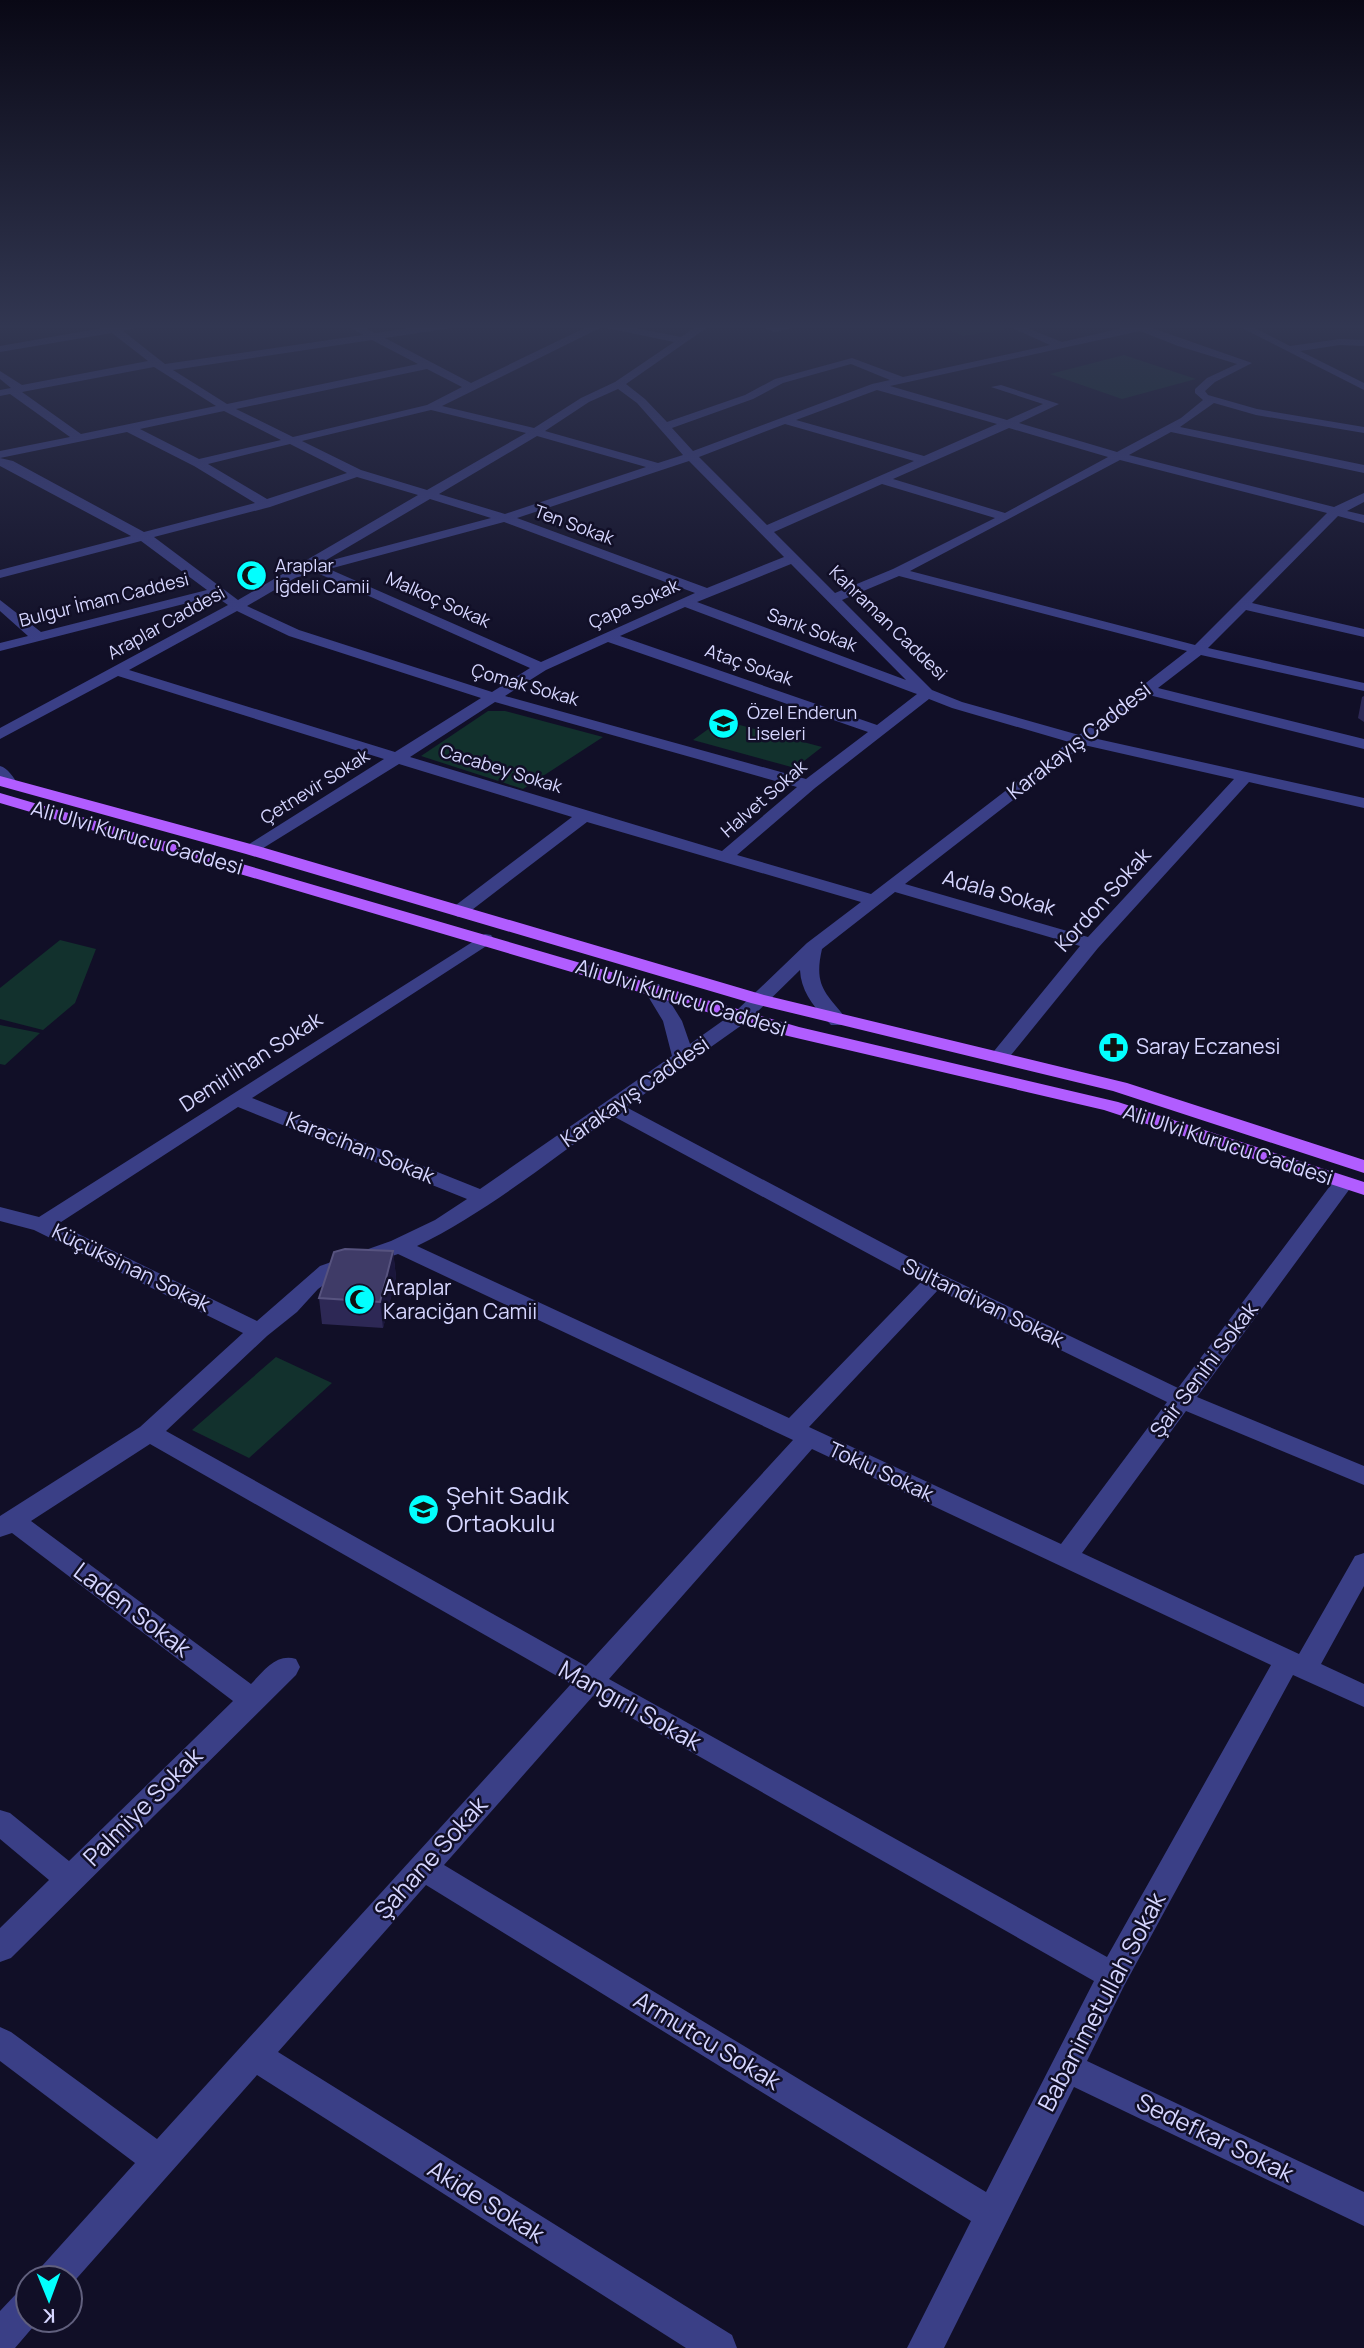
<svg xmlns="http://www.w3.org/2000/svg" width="1364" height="2348" font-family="Manrope,sans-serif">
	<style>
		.green { fill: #12312d }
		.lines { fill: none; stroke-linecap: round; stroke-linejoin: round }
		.minor { fill: #3a3f86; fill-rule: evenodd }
		.major { fill: #b15dff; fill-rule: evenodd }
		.wall { fill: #2d2855 }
		.shaded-wall { fill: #1a163b }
		.building { fill: #3f3b67; stroke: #57537f; stroke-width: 2 }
		.labels { text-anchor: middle; stroke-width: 5; stroke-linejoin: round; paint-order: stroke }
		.far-street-label { font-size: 18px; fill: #d6d6ff; stroke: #110f27 }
		.far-poi-label { font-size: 18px; fill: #d6d6ff; stroke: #110f27; text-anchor: start }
		.street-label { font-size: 21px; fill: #d6d6ff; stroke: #110f27 }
		.poi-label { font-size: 21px; fill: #d6d6ff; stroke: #110f27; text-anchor: start }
		.near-poi-label { font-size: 24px; fill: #d6d6ff; stroke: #110f27; text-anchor: start }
		.near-street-label { font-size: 24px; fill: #d6d6ff; stroke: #110f27 }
	</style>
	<rect width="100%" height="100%" fill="#110f27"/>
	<!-- green -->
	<path class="green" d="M 936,324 L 995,324 L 1006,329 L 963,336 Z
		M 1124,355 L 1196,379 L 1122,399 L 1050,374 Z
		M 488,711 L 505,711 L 603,737 L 523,789 L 421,756 Z
		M 721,720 L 822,747 L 795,768 L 693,740 Z
		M 60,940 L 96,949 L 75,1003 L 43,1030 L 0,1019 L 0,988 Z
		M 0,1025 L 40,1033 L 5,1065 L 0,1064 Z
		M 276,1357 L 332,1383 L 249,1458 L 192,1430 Z"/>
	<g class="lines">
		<!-- minor -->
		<path class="minor" d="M 125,324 L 148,324 L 123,331 L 165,364 L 363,335 L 345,324 L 358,324 L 375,333 L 437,324 L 463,324 L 458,327 L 385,338 L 471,383 L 593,324 L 615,324 L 681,337 L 700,324 L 712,324 L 626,384 L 645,399 L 667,422 L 745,395 L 775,379 L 852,358 L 903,377 L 1050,345 L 1003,324 L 1017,324 L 1062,342 L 1139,324 L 1163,324 L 1152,328 L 1252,363 L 1215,382 L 1205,391 L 1208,395 L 1257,409 L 1364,427 L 1364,433 L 1256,415 L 1214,403 L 1180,427 L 1364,465 L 1364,473 L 1171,432 L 1129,455 L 1334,507 L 1364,493 L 1364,502 L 1347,511 L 1364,515 L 1364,523 L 1338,516 L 1252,603 L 1364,629 L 1364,637 L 1246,610 L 1208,648 L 1364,683 L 1364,691 L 1201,655 L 1158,688 L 1364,739 L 1364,749 L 1149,695 L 1093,738 L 1364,798 L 1364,808 L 1249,782 L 1098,948 L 1007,1060 L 1000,1062 L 990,1056 L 1080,946 L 895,892 L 822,949 C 813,988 827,993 848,1021 L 845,1025 L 831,1025 C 816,1009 801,993 800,970 L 749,1020 L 626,1107 L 943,1275 L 1178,1388 L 1336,1178 L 1350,1178 L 1354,1183 L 1197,1397 L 1364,1466 L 1364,1485 L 1186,1411 L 1082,1553 L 1299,1654 L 1355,1556 L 1364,1553 L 1364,1586 L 1321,1664 L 1364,1684 L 1364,1707 L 1293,1675 L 1124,1986 L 1087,2061 L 1364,2192 L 1364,2226 L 1074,2087 L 944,2348 L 907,2348 L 971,2221 L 426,1885 L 278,2052 L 732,2335 L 737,2348 L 686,2348 L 257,2075 L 70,2286 L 70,2278 L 37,2278 L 42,2266 L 135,2163 L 0,2061 L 0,2027 L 11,2032 L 157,2139 L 571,1684 L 150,1444 L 31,1521 L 251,1684 C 264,1671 276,1653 296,1659 L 300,1667 L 296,1675 L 11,1958 L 0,1962 L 0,1928 L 49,1880 L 0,1839 L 0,1810 L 10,1813 L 69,1861 L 233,1701 L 12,1533 L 0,1537 L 0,1516 L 140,1427 L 243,1333 L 34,1230 L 0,1221 L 0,1207 L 39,1217 L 485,934 L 491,935 L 494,939 L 491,943 L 252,1098 L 480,1189 L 672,1056 L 663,1021 L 643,988 L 645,984 L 659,984 L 682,1021 L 690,1044 L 735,1012 L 807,943 L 861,902 L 587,822 L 464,916 L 458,917 L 449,912 L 452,908 L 572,817 L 399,764 L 252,855 L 244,850 L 246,846 L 384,759 L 118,676 L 0,739 L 0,728 L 228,605 L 215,596 L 0,651 L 0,643 L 28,636 L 0,611 L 0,600 L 41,632 L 207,590 L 141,541 L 0,578 L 0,570 L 131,536 L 0,466 L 0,451 L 70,437 L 10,394 L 0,396 L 0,390 L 11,388 L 0,379 L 0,371 L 22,385 L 148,361 L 112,333 L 0,352 L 0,346 ZM 602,327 L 674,342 L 615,382 L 581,398 L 534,428 L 442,406 ZM 1140,331 L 1178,346 L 1237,364 L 1207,378 L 1195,389 L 1195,393 L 1203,400 L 1181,418 L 1117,452 L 1019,423 L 1059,404 L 1001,385 L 991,387 L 1043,404 L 1007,420 L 890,386 ZM 372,340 L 418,364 L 227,404 L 173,370 ZM 851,364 L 890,380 L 872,384 L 693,451 L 672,428 L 753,399 L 783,383 ZM 154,367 L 216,406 L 81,434 L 22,392 ZM 427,369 L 462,387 L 427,405 L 293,437 L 236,409 ZM 618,389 L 637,403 L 683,455 L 658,463 L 545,431 L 589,402 ZM 877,390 L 997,424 L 924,456 L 796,420 ZM 431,410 L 526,433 L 427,490 L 361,470 L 302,441 ZM 224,411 L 281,440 L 199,459 L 140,429 ZM 785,424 L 914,461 L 767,525 L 699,457 ZM 1009,428 L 1108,457 L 1005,513 L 893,479 ZM 127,432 L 194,466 L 255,503 L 144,532 L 13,461 L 0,458 ZM 537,436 L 646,467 L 505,514 L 439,494 ZM 290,444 L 347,473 L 267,499 L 208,464 ZM 1120,460 L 1327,513 L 1195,645 L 910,571 ZM 689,461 L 784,557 L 707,588 L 517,518 ZM 357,477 L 418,495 L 238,600 L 154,537 L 270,507 ZM 882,484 L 995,518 L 893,569 L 835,593 L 774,532 ZM 430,499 L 491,518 L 321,563 ZM 504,522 L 695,593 L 541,662 L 329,569 ZM 791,564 L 906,680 L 697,602 ZM 315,572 L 530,668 L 492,692 L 299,630 L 247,606 L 295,578 ZM 899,576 L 1187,651 L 1079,735 L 962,702 L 932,690 L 842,600 ZM 685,607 L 914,693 L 917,694 L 877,725 L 620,636 ZM 237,611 L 289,636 L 481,698 L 395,752 L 129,670 ZM 608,642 L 868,732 L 806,779 L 505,696 L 546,670 ZM 929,699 L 952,708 L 1069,742 L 871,894 L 737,855 L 815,788 ZM 495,702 L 797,787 L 722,851 L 410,757 ZM 1084,745 L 1234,779 L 1088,937 L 905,884 ZM 238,1107 L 467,1199 L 435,1220 L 391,1241 L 320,1266 L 257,1321 L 58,1224 ZM 613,1116 L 921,1282 L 789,1418 L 417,1246 C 487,1212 549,1161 613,1116 ZM 398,1254 L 793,1440 L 586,1666 L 166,1431 L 267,1336 L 297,1312 L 318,1289 L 336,1276 ZM 938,1290 L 1167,1402 L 1061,1544 L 809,1427 ZM 812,1449 L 1271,1665 L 1107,1957 L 609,1679 ZM 593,1696 L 1094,1981 L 986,2192 L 444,1865 Z
			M 754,324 L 807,324 L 775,332 Z
			M 1234,324 L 1247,324 L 1290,346 L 1340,339 L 1364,340 L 1364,346 L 1340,345 L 1300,351 L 1364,383 L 1364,390 Z
			M 0,766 C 8,768 13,777 18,784 L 16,787 L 4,787 L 0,782 Z
			M 28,2288 L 28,2320 L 39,2320 L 15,2348 L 0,2348 L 0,2311 L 16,2294 Z"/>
		<!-- major -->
		<path class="major" d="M 0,776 L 258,846 L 764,995 L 1127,1083 L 1364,1160 L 1364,1173 L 1113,1091 L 751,1003 L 246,854 L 0,786 Z
			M 0,793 L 799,1027 L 1118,1102 L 1364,1182 L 1364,1195 L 1104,1110 L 788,1036 L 0,803 Z"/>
	</g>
	<!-- wall -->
	<path class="wall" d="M 1364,696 L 1364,722 L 1358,718 L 1362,697 Z
		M 393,1251 L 396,1277 L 383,1328 L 322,1324 L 319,1298 Z"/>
	<!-- shaded-wall -->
	<path class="shaded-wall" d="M 393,1251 L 396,1277 L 383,1328 L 380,1302 Z"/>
	<!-- building -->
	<path class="building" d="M 345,1249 L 393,1251 L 380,1302 L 319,1298 L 334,1252 Z"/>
	<!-- sky -->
	<linearGradient id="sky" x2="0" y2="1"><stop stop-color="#090815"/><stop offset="0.5" stop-color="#323752"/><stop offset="1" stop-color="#323752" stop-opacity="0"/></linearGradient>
	<rect width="1364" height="653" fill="url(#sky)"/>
	<!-- icons -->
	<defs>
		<symbol id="mosque-disc" viewBox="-11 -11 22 22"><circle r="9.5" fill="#02fffe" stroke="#110f27"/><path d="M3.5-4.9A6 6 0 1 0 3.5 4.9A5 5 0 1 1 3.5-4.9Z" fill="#111"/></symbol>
		<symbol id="school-disc" viewBox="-11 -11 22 22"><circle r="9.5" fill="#02fffe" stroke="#110f27"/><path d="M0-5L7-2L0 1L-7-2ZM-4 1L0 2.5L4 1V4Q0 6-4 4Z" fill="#111"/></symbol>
		<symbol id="pharmacy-disc" viewBox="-11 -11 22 22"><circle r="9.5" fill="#02fffe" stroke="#110f27"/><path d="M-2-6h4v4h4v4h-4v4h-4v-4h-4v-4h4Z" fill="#111"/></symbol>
	</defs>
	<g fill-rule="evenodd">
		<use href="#mosque-disc" x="234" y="558" width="35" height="35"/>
		<use href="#school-disc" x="706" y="706" width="35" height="35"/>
		<use href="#pharmacy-disc" x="1096" y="1030" width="35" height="35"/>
		<use href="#mosque-disc" x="342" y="1282" width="35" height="35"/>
		<use href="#school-disc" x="406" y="1492" width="35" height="35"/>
	</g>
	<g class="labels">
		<!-- far-street labels -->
		<g class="far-street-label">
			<text transform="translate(574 525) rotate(20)" y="6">Ten Sokak</text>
			<text transform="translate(104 600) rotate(-14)" y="6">Bulgur İmam Caddesi</text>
			<text transform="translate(438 600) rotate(24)" y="6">Malkoç Sokak</text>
			<text transform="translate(634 604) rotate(-24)" y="6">Çapa Sokak</text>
			<text transform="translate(166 623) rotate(-29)" y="6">Araplar Caddesi</text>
			<text transform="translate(888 623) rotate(44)" y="6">Kahraman Caddesi</text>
			<text transform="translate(812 630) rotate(20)" y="6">Sarık Sokak</text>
			<text transform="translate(749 665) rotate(19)" y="6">Ataç Sokak</text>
			<text transform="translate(525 685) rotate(16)" y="6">Çomak Sokak</text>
			<text transform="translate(501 769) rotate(17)" y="6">Cacabey Sokak</text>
			<text transform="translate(315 787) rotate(-32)" y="6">Çetnevir Sokak</text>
			<text transform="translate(764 799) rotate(-41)" y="6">Halvet Sokak</text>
		</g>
		<!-- far-poi labels -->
		<g class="far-poi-label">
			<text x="275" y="572">Araplar<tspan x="275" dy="21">İğdeli Camii</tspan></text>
			<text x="747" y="719">Özel Enderun<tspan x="747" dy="21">Liseleri</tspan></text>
		</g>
		<!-- street labels -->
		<g class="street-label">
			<text transform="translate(1079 741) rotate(-38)" y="7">Karakayış Caddesi</text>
			<text transform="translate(137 838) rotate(16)" y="7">Ali Ulvi Kurucu Caddesi</text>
			<text transform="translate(999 893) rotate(16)" y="7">Adala Sokak</text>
			<text transform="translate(1103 900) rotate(-48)" y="7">Kordon Sokak</text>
			<text transform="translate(681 998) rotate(17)" y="7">Ali Ulvi Kurucu Caddesi</text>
			<text transform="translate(251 1062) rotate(-33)" y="7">Demirlihan Sokak</text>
			<text transform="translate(635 1092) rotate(-35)" y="7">Karakayış Caddesi</text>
			<text transform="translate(1228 1145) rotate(18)" y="7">Ali Ulvi Kurucu Caddesi</text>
			<text transform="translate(360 1148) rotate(22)" y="7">Karacihan Sokak</text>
			<text transform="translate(131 1268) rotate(26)" y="7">Küçüksinan Sokak</text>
			<text transform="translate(983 1303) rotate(26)" y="7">Sultandivan Sokak</text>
			<text transform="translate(1204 1370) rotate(-53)" y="7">Şair Senihi Sokak</text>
			<text transform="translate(881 1472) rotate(25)" y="7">Toklu Sokak</text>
		</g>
		<!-- poi labels -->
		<g class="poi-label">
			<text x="1136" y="1054">Saray Eczanesi</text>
			<text x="383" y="1295">Araplar<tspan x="383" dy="24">Karaciğan Camii</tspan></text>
		</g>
		<!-- near-poi labels -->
		<g class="near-poi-label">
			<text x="446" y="1504">Şehit Sadık<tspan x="446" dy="28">Ortaokulu</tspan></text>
		</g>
		<!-- near-street labels -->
		<g class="near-street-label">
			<text transform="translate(132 1610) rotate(37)" y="8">Laden Sokak</text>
			<text transform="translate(630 1706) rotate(29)" y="8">Mangırlı Sokak</text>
			<text transform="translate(143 1807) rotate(-45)" y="8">Palmiye Sokak</text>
			<text transform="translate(431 1858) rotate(-48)" y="8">Şahane Sokak</text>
			<text transform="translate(1102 2002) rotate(-62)" y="8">Babanimetullah Sokak</text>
			<text transform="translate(707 2041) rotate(31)" y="8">Armutcu Sokak</text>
			<text transform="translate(1215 2138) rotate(26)" y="8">Sedefkar Sokak</text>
			<text transform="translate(486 2202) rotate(32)" y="8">Akide Sokak</text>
		</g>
	</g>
	<!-- north arrow -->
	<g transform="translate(49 2299) rotate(179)"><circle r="33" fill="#110f27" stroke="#605f7d" stroke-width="2"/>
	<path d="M0-5L12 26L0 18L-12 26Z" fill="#02fffe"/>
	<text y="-10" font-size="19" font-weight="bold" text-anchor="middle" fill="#d6d6ff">K</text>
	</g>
</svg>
